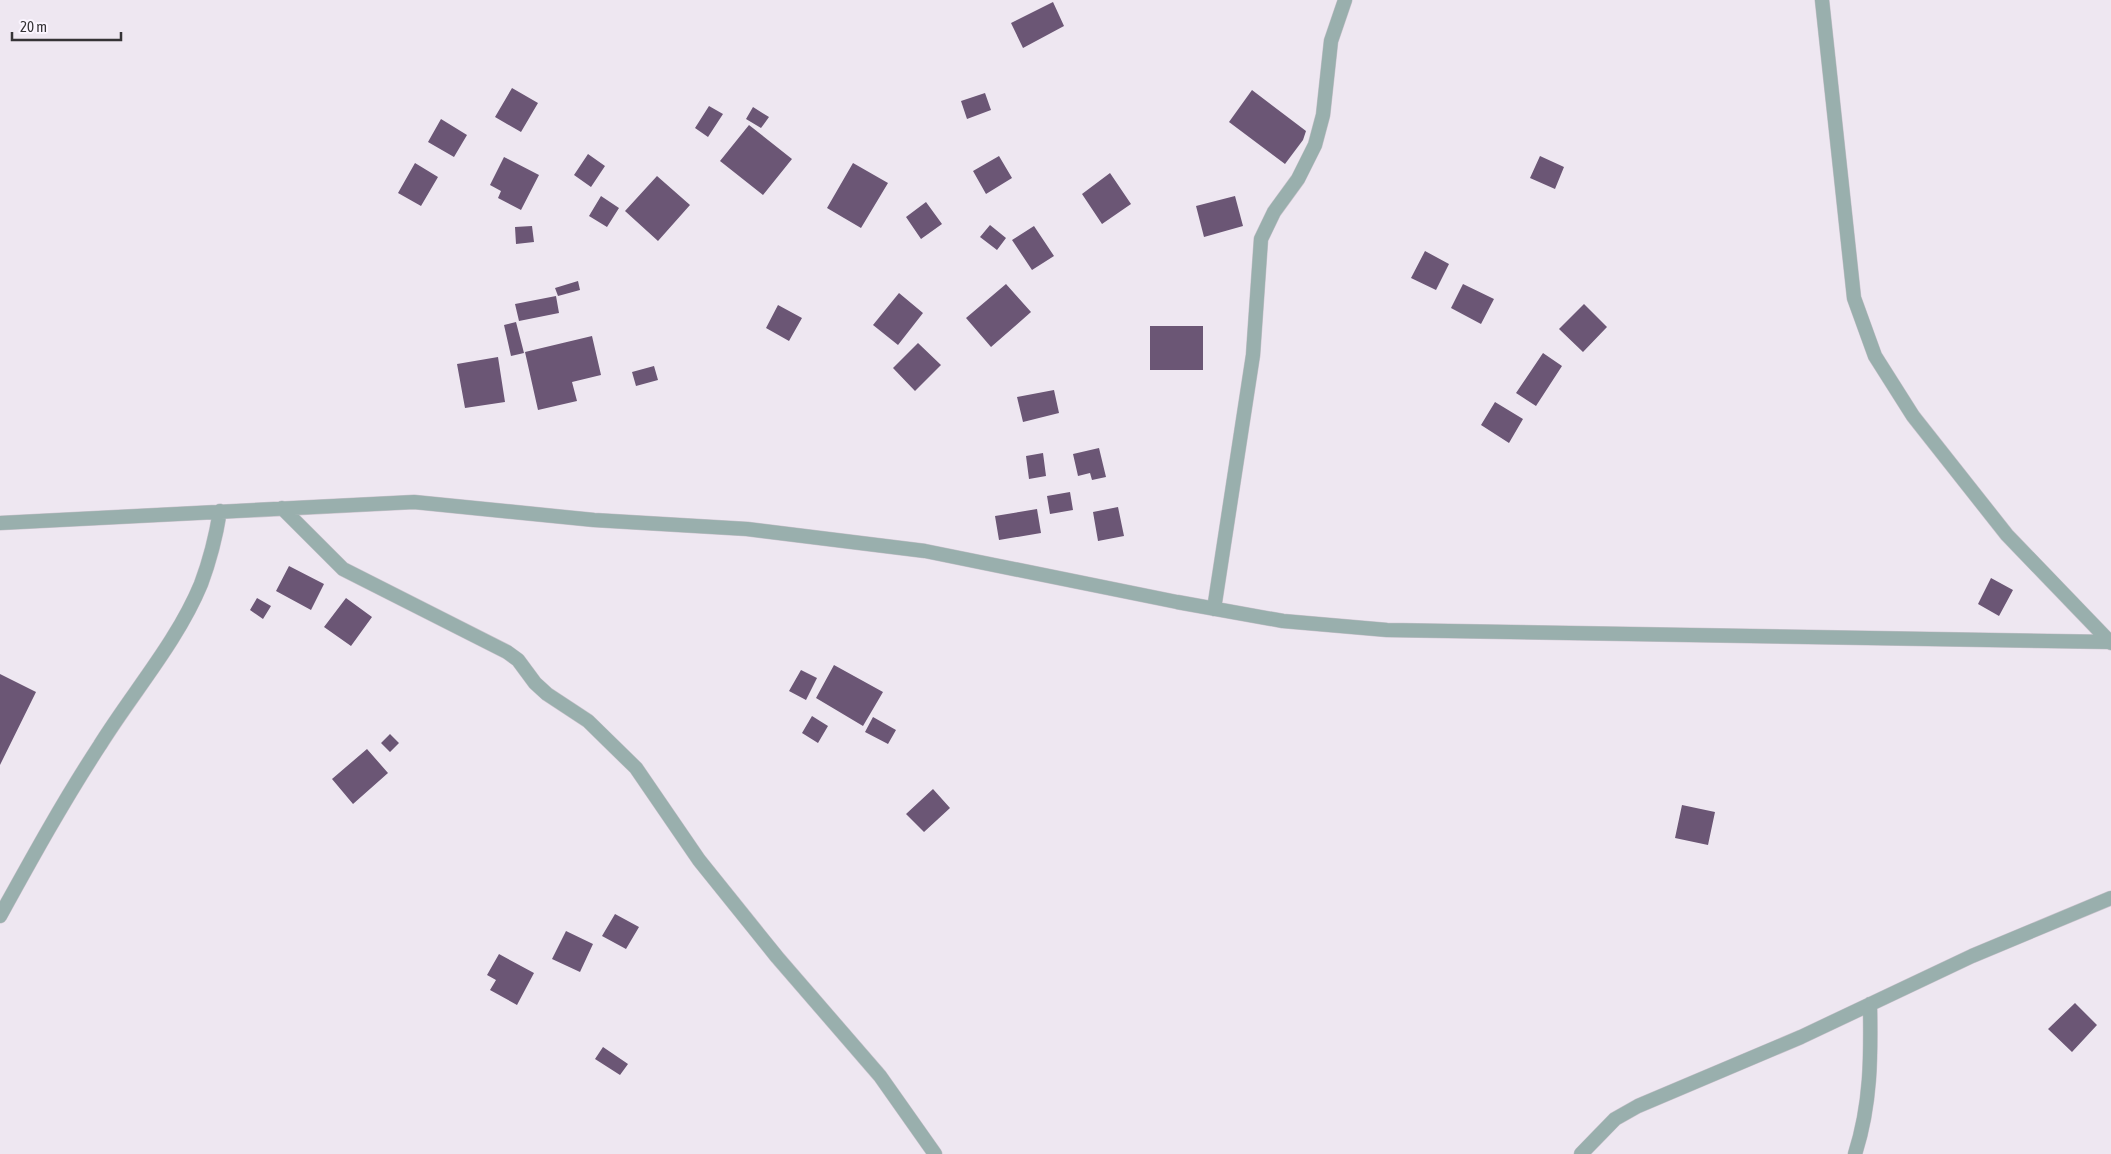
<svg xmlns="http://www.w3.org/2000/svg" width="2111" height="1154" font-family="'Asap Condensed',sans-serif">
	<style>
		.building { fill: #6b5675 }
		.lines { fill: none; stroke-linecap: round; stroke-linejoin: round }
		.minor-casing { stroke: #c9c3cc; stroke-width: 15 }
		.minor { stroke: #99afad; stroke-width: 14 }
	</style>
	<rect width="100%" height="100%" fill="#eee7f1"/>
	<!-- building -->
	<path class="building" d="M 1053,2 L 1064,26 L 1023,48 L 1011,23 Z
		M 512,88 L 538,103 L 521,132 L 495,117 Z
		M 1252,90 L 1306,131 L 1303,140 L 1285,164 L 1229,122 Z
		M 985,93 L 991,110 L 967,119 L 961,101 Z
		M 709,106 L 723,114 L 708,137 L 695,128 Z
		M 753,107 L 769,117 L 761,128 L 746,119 Z
		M 441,119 L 467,135 L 454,157 L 428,142 Z
		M 749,125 L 792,159 L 763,195 L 720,161 Z
		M 588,154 L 605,166 L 591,187 L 574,175 Z
		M 999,156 L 1012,178 L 986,194 L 973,171 Z
		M 1540,156 L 1564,167 L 1555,189 L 1530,178 Z
		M 504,157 L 539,175 L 521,210 L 498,198 L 501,191 L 490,185 Z
		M 415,163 L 438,177 L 421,206 L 398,193 Z
		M 853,163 L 888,183 L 861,228 L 827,208 Z
		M 1110,173 L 1131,204 L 1102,224 L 1082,194 Z
		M 657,176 L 690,205 L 658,241 L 625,211 Z
		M 601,196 L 619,208 L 607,227 L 589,216 Z
		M 1235,196 L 1243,226 L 1204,237 L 1196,206 Z
		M 926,202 L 942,224 L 921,239 L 906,217 Z
		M 990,225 L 1006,238 L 997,250 L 980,237 Z
		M 532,226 L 534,242 L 516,244 L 515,227 Z
		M 1034,226 L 1054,256 L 1032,270 L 1012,240 Z
		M 1425,251 L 1449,264 L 1436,290 L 1411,278 Z
		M 578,281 L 580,290 L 558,296 L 555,288 Z
		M 1006,284 L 1031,312 L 991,347 L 966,318 Z
		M 1463,284 L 1494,299 L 1481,324 L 1451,308 Z
		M 899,293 L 923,313 L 898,345 L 873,325 Z
		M 556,296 L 559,313 L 519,321 L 515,304 Z
		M 1584,304 L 1607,327 L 1583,352 L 1559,329 Z
		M 778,305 L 802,318 L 789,341 L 766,328 Z
		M 516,322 L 524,353 L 511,356 L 504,325 Z
		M 1150,326 L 1203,326 L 1203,370 L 1150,370 Z
		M 592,336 L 601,375 L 572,382 L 577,401 L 538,410 L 525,352 Z
		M 918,343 L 941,365 L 915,391 L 893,368 Z
		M 1543,353 L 1562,366 L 1536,406 L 1516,393 Z
		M 498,357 L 505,402 L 465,408 L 457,364 Z
		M 654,366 L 658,380 L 636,386 L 632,372 Z
		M 1054,390 L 1059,413 L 1023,422 L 1017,397 Z
		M 1495,402 L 1523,419 L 1509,443 L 1481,425 Z
		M 1099,448 L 1106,477 L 1092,480 L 1090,473 L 1078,476 L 1073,454 Z
		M 1043,453 L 1046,476 L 1029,479 L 1026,456 Z
		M 1070,492 L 1073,510 L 1050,514 L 1047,496 Z
		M 1118,507 L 1124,536 L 1098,541 L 1093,512 Z
		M 1037,509 L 1041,533 L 999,540 L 995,516 Z
		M 289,566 L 324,584 L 311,610 L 276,591 Z
		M 1991,578 L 2013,590 L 1999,616 L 1978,604 Z
		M 257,598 L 271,606 L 263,619 L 250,610 Z
		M 346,598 L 372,617 L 351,646 L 324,627 Z
		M 834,665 L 883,692 L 863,726 L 816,698 Z
		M 801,670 L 817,678 L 806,700 L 789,691 Z
		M 0,674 L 36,692 L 0,765 Z
		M 812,716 L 828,726 L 818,743 L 802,733 Z
		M 873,717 L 896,730 L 888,744 L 865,732 Z
		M 390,734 L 399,743 L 390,752 L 381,743 Z
		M 367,749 L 388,773 L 353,804 L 332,779 Z
		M 933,789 L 950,808 L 924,832 L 906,814 Z
		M 1682,805 L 1715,812 L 1708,845 L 1675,838 Z
		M 615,914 L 639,927 L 626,949 L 602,936 Z
		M 566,931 L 593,944 L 580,972 L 552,959 Z
		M 499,954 L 534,973 L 517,1005 L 490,990 L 496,980 L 487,975 Z
		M 2075,1003 L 2097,1025 L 2072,1052 L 2048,1029 Z
		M 603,1047 L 628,1064 L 620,1075 L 595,1059 Z"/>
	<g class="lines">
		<defs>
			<path id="minor" d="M 1822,0 L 1854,298 L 1875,356 L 1913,416 L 2007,535 L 2111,643
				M 282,508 L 343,569 L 507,652 L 518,660 L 535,683 L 547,694 L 588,721 L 636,768 L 699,860 L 777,957 L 880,1076 L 935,1154
				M 0,523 L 414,502 L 594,520 L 747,529 L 925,551 L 1177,602 L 1283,621 L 1387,630 L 2111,642
				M 1214,609 L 1253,355 L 1261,239 L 1274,212 L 1298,179 L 1315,145 L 1323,115 L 1331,41 L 1345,0
				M 0,916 C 32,858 64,800 100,745 C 133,692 177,642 201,584 C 210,560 216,536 220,511
				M 1581,1154 L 1615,1119 L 1638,1106 L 1801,1037 L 1972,956 L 2111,898
				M 1855,1154 C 1871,1104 1871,1057 1870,1004"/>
		</defs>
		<!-- minor casing -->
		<use href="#minor" class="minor-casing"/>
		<!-- minor -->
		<use href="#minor" class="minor"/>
	</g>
	<!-- scale -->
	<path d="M12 32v8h109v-8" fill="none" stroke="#353336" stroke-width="2.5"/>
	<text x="20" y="32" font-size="15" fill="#353336" stroke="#fbf5ff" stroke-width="4" paint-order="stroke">20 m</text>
</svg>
